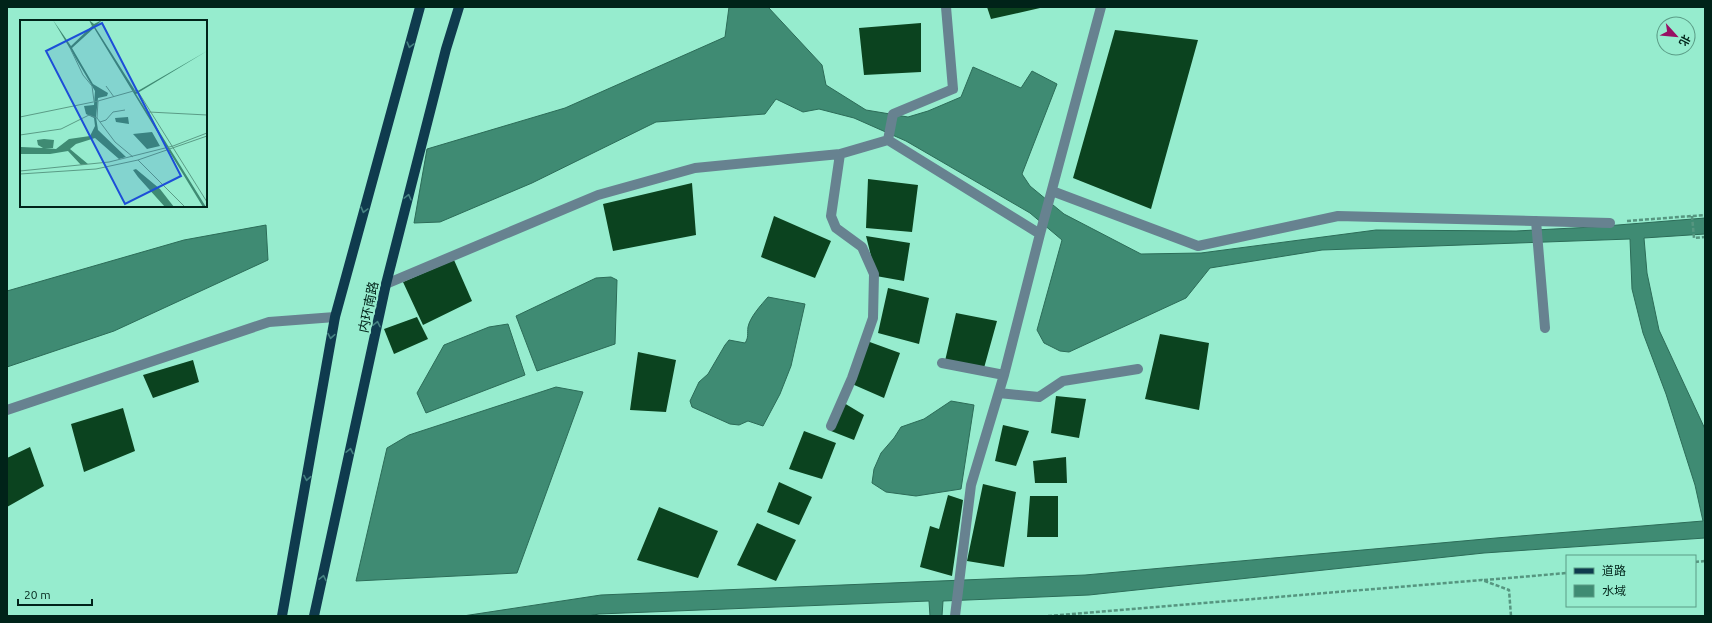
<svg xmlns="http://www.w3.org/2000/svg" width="1712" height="623" font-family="Ubuntu,'Noto Sans SC',sans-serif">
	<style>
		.water { fill: #3f8b73; stroke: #2c6c58 }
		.building { fill: #0b431f }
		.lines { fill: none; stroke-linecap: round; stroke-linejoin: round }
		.path { stroke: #569680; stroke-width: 2.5; stroke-dasharray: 4 2; stroke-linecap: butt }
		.minor { stroke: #678290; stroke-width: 10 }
		.major { stroke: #0f3b4e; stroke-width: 10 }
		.oneway { stroke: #458281 }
		.labels { text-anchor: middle; stroke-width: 4; stroke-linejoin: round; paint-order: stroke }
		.street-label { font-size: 13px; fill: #002319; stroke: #96ecce }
		.inset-road { fill: none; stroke: #5a9c86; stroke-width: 1 }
		.view { fill: #1d4ed8; fill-opacity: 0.15; stroke: #1d4ed8; stroke-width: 2 }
		.inset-edge { fill: none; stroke: #002319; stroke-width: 2 }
	</style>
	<rect width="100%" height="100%" fill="#96ecce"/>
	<!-- water -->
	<path class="water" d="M 729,7 L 768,7 L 822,65 L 826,85 L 866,110 L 908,117 L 928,111 L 961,97 L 973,67 L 1021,88 L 1032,71 L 1057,84 L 1022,174 L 1030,186 L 1064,214 L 1141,254 L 1201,253 L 1376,230 L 1516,231 L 1593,227 L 1705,218 L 1705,234 L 1644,238 L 1647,273 L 1659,330 L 1705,429 L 1705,538 L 1484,553 L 1089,595 L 943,601 L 942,616 L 930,616 L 929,601 L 599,614 L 588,616 L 463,616 L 601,595 L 1085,575 L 1496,538 L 1703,521 L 1695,485 L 1666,394 L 1643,333 L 1632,289 L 1630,239 L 1322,250 L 1210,268 L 1186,298 L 1069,352 L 1060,351 L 1044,343 L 1037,330 L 1062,240 L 1030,213 L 906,141 L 854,118 L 819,109 L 803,112 L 776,99 L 765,114 L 656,122 L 532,183 L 440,222 L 414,223 L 427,149 L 565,108 L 725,37 Z
		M 266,225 L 268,260 L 114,331 L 7,367 L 7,291 L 184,240 Z
		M 611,277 L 617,280 L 615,344 L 537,371 L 516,316 L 596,278 Z
		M 768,297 L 805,304 L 791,366 L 780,394 L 763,426 L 748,421 L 739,425 L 730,424 L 692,407 L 690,401 L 699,382 L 708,374 L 725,345 L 729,340 L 745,343 C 749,337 747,334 748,327 C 750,317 761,305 768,297 Z
		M 508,324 L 525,375 L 426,413 L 417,393 L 444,345 L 489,327 Z
		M 556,387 L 583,392 L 517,573 L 356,581 L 387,448 L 409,435 Z
		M 951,401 L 974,405 L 961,489 L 916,496 L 886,492 L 872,483 L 874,469 L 881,453 L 894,438 L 901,427 L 924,419 Z"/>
	<!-- building -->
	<path class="building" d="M 987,7 L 1039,7 L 1040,8 L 991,19 Z
		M 921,23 L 921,72 L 864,75 L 859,28 Z
		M 1115,30 L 1198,40 L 1151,209 L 1073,178 Z
		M 868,179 L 918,185 L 912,232 L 866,228 Z
		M 692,183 L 696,235 L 613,251 L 603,204 Z
		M 774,216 L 831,241 L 815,278 L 761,257 Z
		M 866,236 L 910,243 L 904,281 L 876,276 Z
		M 454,260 L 472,301 L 423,325 L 403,282 Z
		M 888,288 L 929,298 L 919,344 L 878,333 Z
		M 956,313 L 997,321 L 984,368 L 945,361 Z
		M 417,317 L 428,339 L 394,354 L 384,329 Z
		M 1160,334 L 1209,343 L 1199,410 L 1145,399 Z
		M 867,341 L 900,353 L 884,398 L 852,384 Z
		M 638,352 L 676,360 L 666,412 L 630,410 Z
		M 193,360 L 199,382 L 153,398 L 143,375 Z
		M 1056,396 L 1086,399 L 1079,438 L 1051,433 Z
		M 844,403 L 864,415 L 854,440 L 831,431 Z
		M 123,408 L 135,451 L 84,472 L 71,424 Z
		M 1003,425 L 1029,431 L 1016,466 L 995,461 Z
		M 804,431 L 836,443 L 822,479 L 789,469 Z
		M 30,447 L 44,486 L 7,507 L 7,458 Z
		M 1066,457 L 1067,483 L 1035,483 L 1033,461 Z
		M 779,482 L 812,497 L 799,525 L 767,512 Z
		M 983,484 L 1016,492 L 1004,567 L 967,561 Z
		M 948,495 L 963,500 L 952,576 L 920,567 L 930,526 L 939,529 Z
		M 1030,496 L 1058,496 L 1058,537 L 1027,537 Z
		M 659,507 L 718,531 L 698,578 L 637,560 Z
		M 757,523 L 796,540 L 776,581 L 737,565 Z"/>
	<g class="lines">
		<!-- path -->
		<path class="path" d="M 1692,216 L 1694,238 L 1705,237
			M 1627,221 L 1705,215
			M 1695,562 L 1705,561
			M 1484,580 L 1567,573
			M 1048,616 L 1482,580 L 1509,590 L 1511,616"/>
		<!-- minor -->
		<path class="minor" d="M 888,140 L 893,114 L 953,89 L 946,7
			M 1052,191 L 1198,246 L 1338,216 L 1610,223
			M 1536,221 L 1545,328
			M 1040,234 L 1101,7
			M 386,284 L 598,195 L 695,168 L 840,154 L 888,140 L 1040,234 L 1004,375 L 971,485 L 955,616
			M 942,363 L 1004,375
			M 999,393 L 1039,397 L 1063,381 L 1138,369
			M 7,410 L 269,322 L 335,317
			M 831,426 L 852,378 L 873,318 L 874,274 L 862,247 L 836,228 L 831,216 L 840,154"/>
		<!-- major -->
		<path class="major" d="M 282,616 L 335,317 L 420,7
			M 314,616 L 386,284 L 446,49 L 459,7"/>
	</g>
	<!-- one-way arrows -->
	<defs><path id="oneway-chevron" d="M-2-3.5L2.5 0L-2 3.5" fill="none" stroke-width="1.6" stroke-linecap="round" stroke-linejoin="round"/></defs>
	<g class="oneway">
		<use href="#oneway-chevron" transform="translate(410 45) rotate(105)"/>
		<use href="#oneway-chevron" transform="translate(408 197) rotate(-76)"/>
		<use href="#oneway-chevron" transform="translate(364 210) rotate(105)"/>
		<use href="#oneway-chevron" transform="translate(377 324) rotate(-78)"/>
		<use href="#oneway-chevron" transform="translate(331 336) rotate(100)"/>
		<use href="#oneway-chevron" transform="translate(350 451) rotate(-78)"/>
		<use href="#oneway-chevron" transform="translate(307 478) rotate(100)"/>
		<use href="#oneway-chevron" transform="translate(323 578) rotate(-78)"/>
	</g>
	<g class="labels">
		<!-- street labels -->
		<g class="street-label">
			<text transform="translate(368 307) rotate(-78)" y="5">内环南路</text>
		</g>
	</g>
	<!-- overview -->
	<g transform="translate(20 20)">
		<rect width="187" height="187" fill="#96ecce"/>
		<path d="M 33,0 L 51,26 L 72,6 L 69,0 L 74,4 L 82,0 L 75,7 L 116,72 L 187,31 L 116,74 L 186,187 L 183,187 L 74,8 L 52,28 L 73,64 L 88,73 L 87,76 L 78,78 L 76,97 L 78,110 L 106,137 L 99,139 L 75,118 L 56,124 L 50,129 L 68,144 L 61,145 L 48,131 L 30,134 L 0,134 L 1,127 L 23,128 L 18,125 L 17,120 L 24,119 L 34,120 L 33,128 L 25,128 L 36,129 L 49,119 L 70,116 L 75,106 L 74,98 L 66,94 L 64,86 L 74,85 L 75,71 ZM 108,97 L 109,104 L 96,102 L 95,98 ZM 132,112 L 140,126 L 127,129 L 113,114 ZM 116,149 L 140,169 L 154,187 L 145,187 L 118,157 L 113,150 Z" fill="#3f8b73"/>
		<path class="inset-road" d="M 51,30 L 63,55 L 72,66 L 74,81M 86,66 L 94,77M 129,92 L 187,95M 0,97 L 78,81M 80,102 L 86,100 L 93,92 L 105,90M 0,115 L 41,109 L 69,95 L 77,98M 113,137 L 95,122 L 77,98 L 78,81 L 117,70 L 187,182M 118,140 L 165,187M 0,151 L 89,142 L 153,126 L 187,113M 0,154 L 76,149 L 118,140 L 187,116"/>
		<path class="view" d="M 82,3 L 161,156 L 105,184 L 26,31 Z"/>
		<rect width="187" height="187" class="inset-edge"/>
	</g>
	<!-- border -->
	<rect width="1712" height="623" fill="none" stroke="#002319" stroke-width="16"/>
	<!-- legend -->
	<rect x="1566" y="555" width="130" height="52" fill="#96ecce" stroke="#5a9c86"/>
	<rect x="1574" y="568" width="20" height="6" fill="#0f3b4e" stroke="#5a9c86"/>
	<text x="1602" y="575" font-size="12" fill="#002319">道路</text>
	<rect x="1574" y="585" width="20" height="12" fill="#3f8b73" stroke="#5a9c86"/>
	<text x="1602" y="595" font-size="12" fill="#002319">水域</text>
	<!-- north arrow -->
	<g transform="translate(1676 36) rotate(117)"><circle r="19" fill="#96ecce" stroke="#5a9c86"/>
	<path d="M0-3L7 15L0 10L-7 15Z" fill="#980f63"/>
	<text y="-6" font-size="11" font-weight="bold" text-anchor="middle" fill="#002319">北</text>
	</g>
	<!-- scale -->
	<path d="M18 599v6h74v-6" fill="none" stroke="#002319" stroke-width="2"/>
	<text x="24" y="599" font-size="12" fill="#002319" stroke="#96ecce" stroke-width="3" paint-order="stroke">20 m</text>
</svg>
